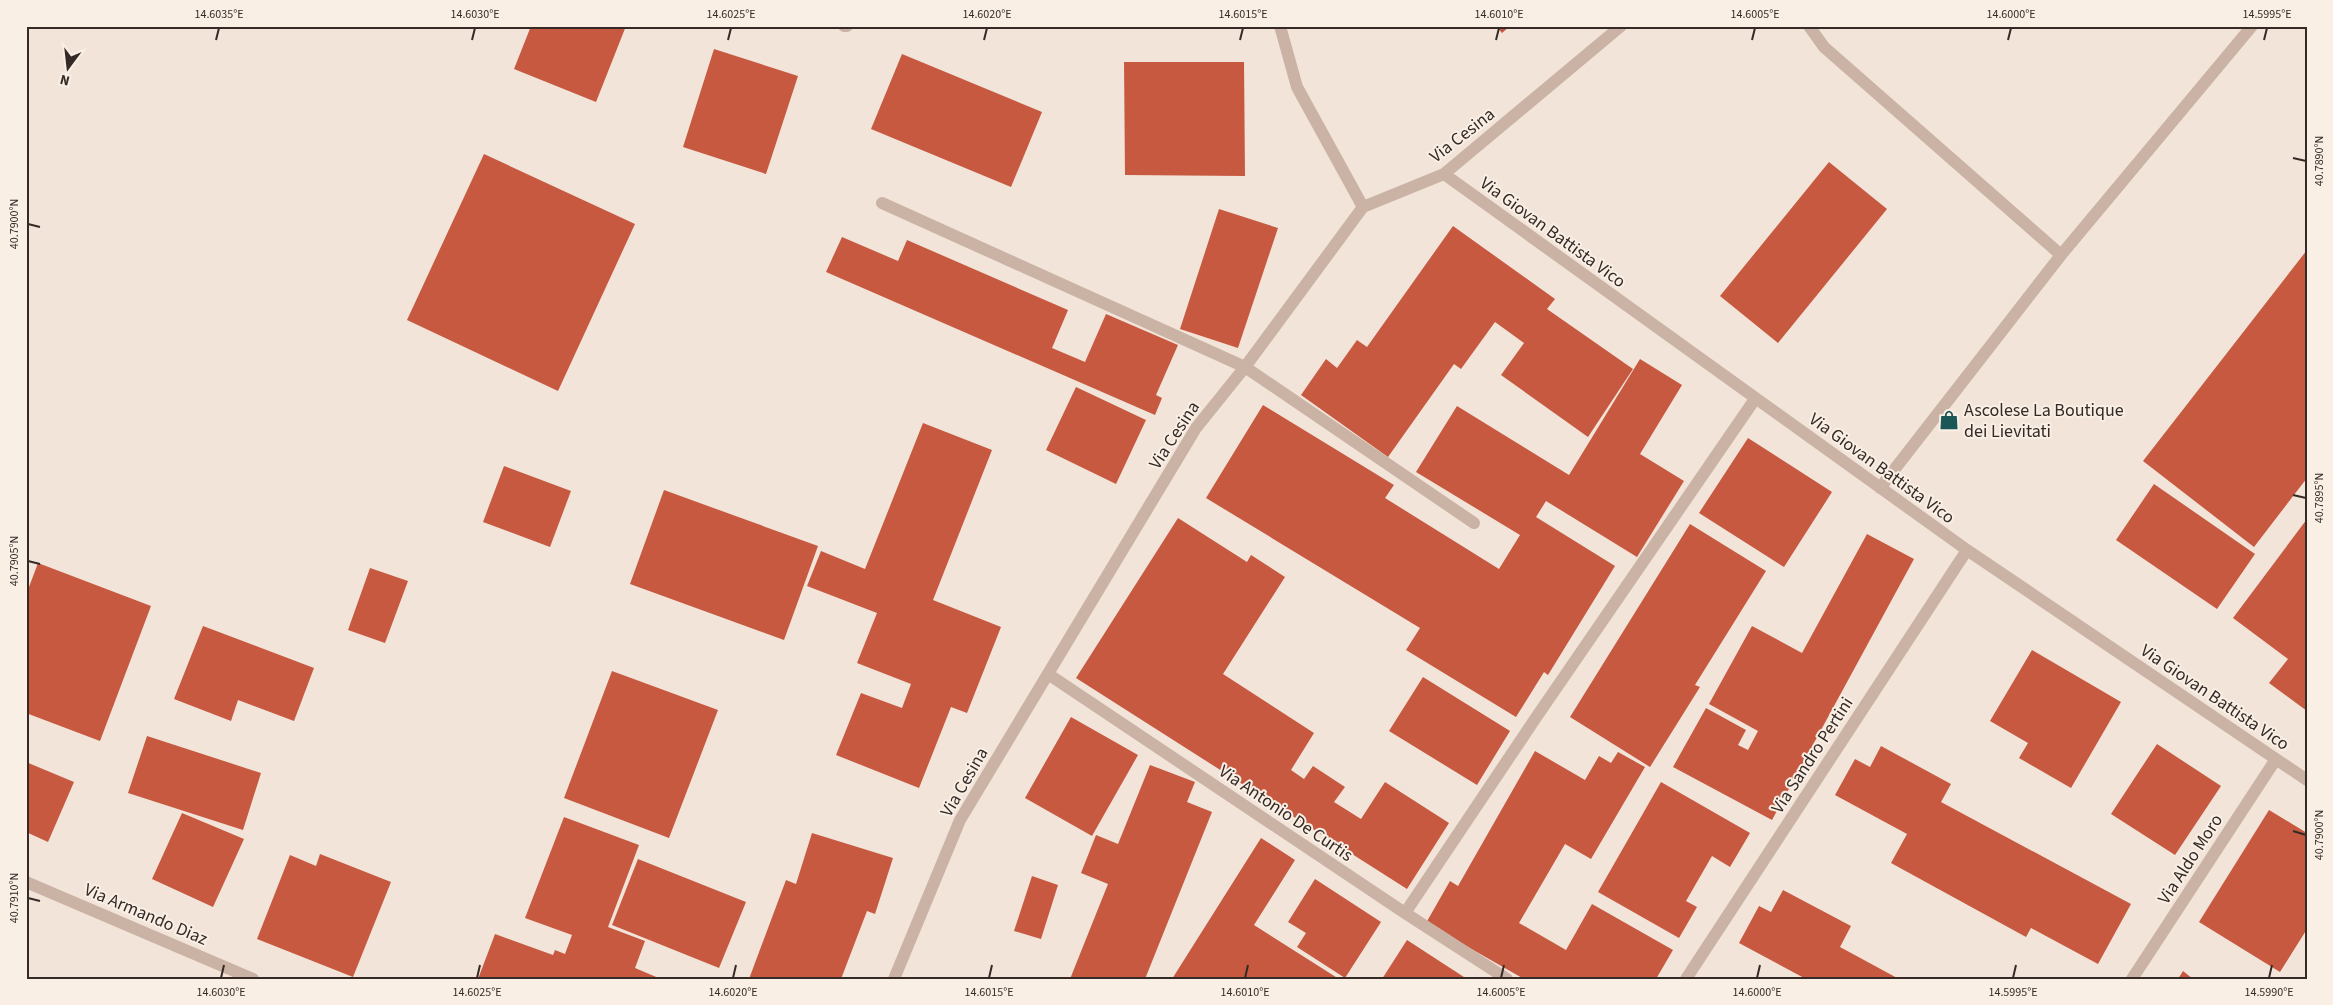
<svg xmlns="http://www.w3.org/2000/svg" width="2333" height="1005" font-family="'Source Sans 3',sans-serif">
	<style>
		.building { fill: #c75941 }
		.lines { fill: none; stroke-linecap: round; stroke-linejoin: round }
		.street { stroke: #cab3a5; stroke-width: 12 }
		.ticks { fill: none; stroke: #352a26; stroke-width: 2 }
		.labels { text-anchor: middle; stroke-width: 4; stroke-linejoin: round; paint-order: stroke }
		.street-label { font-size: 18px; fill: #352a26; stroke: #f9efe5 }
		.poi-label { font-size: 18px; fill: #352a26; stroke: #f9efe5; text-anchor: start }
		.neatline { fill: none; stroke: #352a26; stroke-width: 2 }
		.ticks-label { font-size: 12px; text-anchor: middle; fill: #352a26 }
	</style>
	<rect width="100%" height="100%" fill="#f2e4d9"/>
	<!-- building -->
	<path class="building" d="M 531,26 L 626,26 L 596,102 L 514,69 Z
		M 1496,26 L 1510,26 L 1502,33 Z
		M 714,49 L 798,76 L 766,174 L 683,147 Z
		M 902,54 L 1042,112 L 1011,187 L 871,129 Z
		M 1124,62 L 1244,62 L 1245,176 L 1125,175 Z
		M 484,154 L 635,224 L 558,391 L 407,320 Z
		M 1829,162 L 1887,209 L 1778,343 L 1720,296 Z
		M 1219,209 L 1278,228 L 1238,348 L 1180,329 Z
		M 1453,226 L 1555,299 L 1547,309 L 1633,369 L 1588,437 L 1501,375 L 1524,343 L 1495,322 L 1461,369 L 1454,364 L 1388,457 L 1301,395 L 1326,359 L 1337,368 L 1357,340 L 1367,347 Z
		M 842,237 L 898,261 L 907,240 L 1068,310 L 1052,348 L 1085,362 L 1106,314 L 1178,345 L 1156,395 L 1162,398 L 1155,415 L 826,272 Z
		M 2307,250 L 2307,478 L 2254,547 L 2143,461 Z
		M 1640,359 L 1682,385 L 1640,454 L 1684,481 L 1637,557 L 1546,501 L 1536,517 L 1615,566 L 1548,675 L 1544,672 L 1516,717 L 1406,650 L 1420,628 L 1206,498 L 1263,405 L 1394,485 L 1385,498 L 1499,569 L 1520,535 L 1416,472 L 1457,406 L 1569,475 Z
		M 1076,387 L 1146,420 L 1116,484 L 1046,450 Z
		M 923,423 L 992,450 L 933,600 L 1001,627 L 967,713 L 951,707 L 919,788 L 836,755 L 861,693 L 902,708 L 911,684 L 857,663 L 877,613 L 807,586 L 821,551 L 865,569 Z
		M 1748,438 L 1832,492 L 1784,567 L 1699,513 Z
		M 504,466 L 571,491 L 550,547 L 483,522 Z
		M 2154,484 L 2255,554 L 2217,609 L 2116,540 Z
		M 664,490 L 818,546 L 784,640 L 630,584 Z
		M 1178,518 L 1247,562 L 1251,555 L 1285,577 L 1223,674 L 1314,733 L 1291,770 L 1304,779 L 1313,766 L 1345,787 L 1334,802 L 1361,819 L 1385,782 L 1449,823 L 1407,889 L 1076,678 Z
		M 2307,519 L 2307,711 L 2269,683 L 2288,659 L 2233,618 Z
		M 1690,524 L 1766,571 L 1695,685 L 1700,687 L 1650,767 L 1570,717 Z
		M 1867,534 L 1914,559 L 1772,820 L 1673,767 L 1706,708 L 1746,730 L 1738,745 L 1748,750 L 1758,731 L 1709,704 L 1752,626 L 1802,653 Z
		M 38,563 L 151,606 L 100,741 L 26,713 L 26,595 Z
		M 370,568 L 408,581 L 385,643 L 348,630 Z
		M 203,626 L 314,668 L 294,721 L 238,700 L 231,721 L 174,699 Z
		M 2032,650 L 2121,702 L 2071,788 L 2019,758 L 2028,743 L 1990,721 Z
		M 612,671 L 718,710 L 669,838 L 564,798 Z
		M 1423,677 L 1510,731 L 1477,785 L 1389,731 Z
		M 1071,717 L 1138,755 L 1092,836 L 1025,798 Z
		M 147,736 L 261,773 L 243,830 L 128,793 Z
		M 2157,744 L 2221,786 L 2175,855 L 2111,814 Z
		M 1881,746 L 1951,784 L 1941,802 L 2131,904 L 2098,964 L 2031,928 L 2026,937 L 1891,863 L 1907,834 L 1835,795 L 1855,759 L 1870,767 Z
		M 1535,751 L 1585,780 L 1599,756 L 1611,763 L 1618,752 L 1645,767 L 1591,859 L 1565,844 L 1519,923 L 1566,950 L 1592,904 L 1673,950 L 1656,979 L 1524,979 L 1426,923 L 1450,881 L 1458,886 Z
		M 26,762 L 74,782 L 48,842 L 26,832 Z
		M 1150,765 L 1195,782 L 1187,802 L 1212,812 L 1145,979 L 1070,979 L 1108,884 L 1081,873 L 1096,835 L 1118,844 Z
		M 1661,782 L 1750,833 L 1730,867 L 1712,856 L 1686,901 L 1697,907 L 1679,938 L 1598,892 Z
		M 2269,810 L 2307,833 L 2307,929 L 2280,972 L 2199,922 Z
		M 182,813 L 244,839 L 213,907 L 152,879 Z
		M 564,817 L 639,845 L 608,927 L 645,941 L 635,968 L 661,979 L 478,979 L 495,934 L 553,955 L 555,950 L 565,954 L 572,935 L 525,918 Z
		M 812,833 L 893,858 L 875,914 L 867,911 L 841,979 L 749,979 L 786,880 L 796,884 Z
		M 1261,838 L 1295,860 L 1254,925 L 1339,979 L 1172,979 Z
		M 320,854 L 391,882 L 353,977 L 257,939 L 290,855 L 316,866 Z
		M 638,859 L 746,902 L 719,968 L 612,925 Z
		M 1032,876 L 1058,885 L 1041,939 L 1014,931 Z
		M 1315,879 L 1381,922 L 1345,978 L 1297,947 L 1306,933 L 1288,922 Z
		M 1783,890 L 1851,926 L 1840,947 L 1899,979 L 1806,979 L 1739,943 L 1759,906 L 1771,912 Z
		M 1407,940 L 1467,979 L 1382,979 Z
		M 2183,971 L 2193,979 L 2178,979 Z"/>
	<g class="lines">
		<!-- street -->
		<path class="street" d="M 844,26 L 847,26
			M 1280,26 L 1297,87 L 1363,207
			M 1809,26 L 1824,47 L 2061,255
			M 1444,174 L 1967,550 L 2307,780
			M 882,203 L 1245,367 L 1474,523
			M 1880,488 L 2061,255 L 2252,26
			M 1048,674 L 1405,913 L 1507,979
			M 26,882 L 253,979
			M 1405,913 L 1535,719 L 1755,399
			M 894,979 L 960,820 L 1196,428 L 1245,367 L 1363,207 L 1444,174 L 1621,26
			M 1686,979 L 1967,550
			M 2132,979 L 2276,759"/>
	</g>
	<!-- ticks -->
	<path class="ticks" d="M 216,40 L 219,28M 472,40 L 475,28M 728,40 L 731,28M 984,40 L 987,28M 1240,40 L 1243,28M 1496,40 L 1499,28M 1752,40 L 1755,28M 2008,40 L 2011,28M 2264,40 L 2267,28M 2293,158 L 2306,161M 28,224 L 40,227M 2293,495 L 2306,498M 28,561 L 40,564M 2293,831 L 2306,835M 28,898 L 40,901M 221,978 L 224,965M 477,978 L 480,965M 733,978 L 736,965M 989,978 L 992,965M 1245,978 L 1248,965M 1501,978 L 1504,965M 1757,978 L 1760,965M 2013,978 L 2016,965M 2269,978 L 2272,965"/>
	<!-- icons -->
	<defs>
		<symbol id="shop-bare" viewBox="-9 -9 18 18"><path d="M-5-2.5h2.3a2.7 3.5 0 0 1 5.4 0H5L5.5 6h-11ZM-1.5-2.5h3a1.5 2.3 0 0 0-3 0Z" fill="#1c5757" stroke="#f9efe5" stroke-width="2.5" paint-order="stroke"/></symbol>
	</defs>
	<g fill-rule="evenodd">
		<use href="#shop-bare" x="1935" y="406" width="28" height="28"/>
	</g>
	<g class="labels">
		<!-- street labels -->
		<g class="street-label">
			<text transform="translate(1462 135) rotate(-38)" y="6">Via Cesina</text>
			<text transform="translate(1553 232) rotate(36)" y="6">Via Giovan Battista Vico</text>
			<text transform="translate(1174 435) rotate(-57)" y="6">Via Cesina</text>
			<text transform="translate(1882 468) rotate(36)" y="6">Via Giovan Battista Vico</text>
			<text transform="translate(2215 697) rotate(34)" y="6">Via Giovan Battista Vico</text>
			<text transform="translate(1812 755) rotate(-57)" y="6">Via Sandro Pertini</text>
			<text transform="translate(964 782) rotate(-60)" y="6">Via Cesina</text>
			<text transform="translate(1286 813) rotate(34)" y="6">Via Antonio De Curtis</text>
			<text transform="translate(2190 859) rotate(-57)" y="6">Via Aldo Moro</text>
			<text transform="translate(146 914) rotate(23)" y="6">Via Armando Diaz</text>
		</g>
		<!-- poi labels -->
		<g class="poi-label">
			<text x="1964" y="416">Ascolese La Boutique<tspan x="1964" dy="21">dei Lievitati</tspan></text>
		</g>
	</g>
	<!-- border -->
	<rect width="2333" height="1005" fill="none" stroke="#f9efe5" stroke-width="55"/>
	<!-- north arrow -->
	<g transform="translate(68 68) rotate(195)" stroke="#f9efe5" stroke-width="4" paint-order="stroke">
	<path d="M0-4L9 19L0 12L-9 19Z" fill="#352a26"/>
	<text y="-8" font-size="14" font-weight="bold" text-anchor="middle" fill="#352a26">N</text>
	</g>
	<rect x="28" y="28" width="2278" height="950" class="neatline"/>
	<g class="ticks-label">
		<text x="219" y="18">14.6035°E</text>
		<text x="475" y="18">14.6030°E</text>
		<text x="731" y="18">14.6025°E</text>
		<text x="987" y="18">14.6020°E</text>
		<text x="1243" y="18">14.6015°E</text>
		<text x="1499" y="18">14.6010°E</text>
		<text x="1755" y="18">14.6005°E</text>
		<text x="2011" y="18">14.6000°E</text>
		<text x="2267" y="18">14.5995°E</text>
		<text transform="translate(2319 161) rotate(-90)" y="4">40.7890°N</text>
		<text transform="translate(14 224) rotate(-90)" y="4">40.7900°N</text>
		<text transform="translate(2319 498) rotate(-90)" y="4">40.7895°N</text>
		<text transform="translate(14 561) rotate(-90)" y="4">40.7905°N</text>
		<text transform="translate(2319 835) rotate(-90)" y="4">40.7900°N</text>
		<text transform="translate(14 898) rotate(-90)" y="4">40.7910°N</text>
		<text x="221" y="996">14.6030°E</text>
		<text x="477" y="996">14.6025°E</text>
		<text x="733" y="996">14.6020°E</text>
		<text x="989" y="996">14.6015°E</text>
		<text x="1245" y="996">14.6010°E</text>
		<text x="1501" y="996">14.6005°E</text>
		<text x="1757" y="996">14.6000°E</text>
		<text x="2013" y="996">14.5995°E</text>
		<text x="2269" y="996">14.5990°E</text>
	</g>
</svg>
